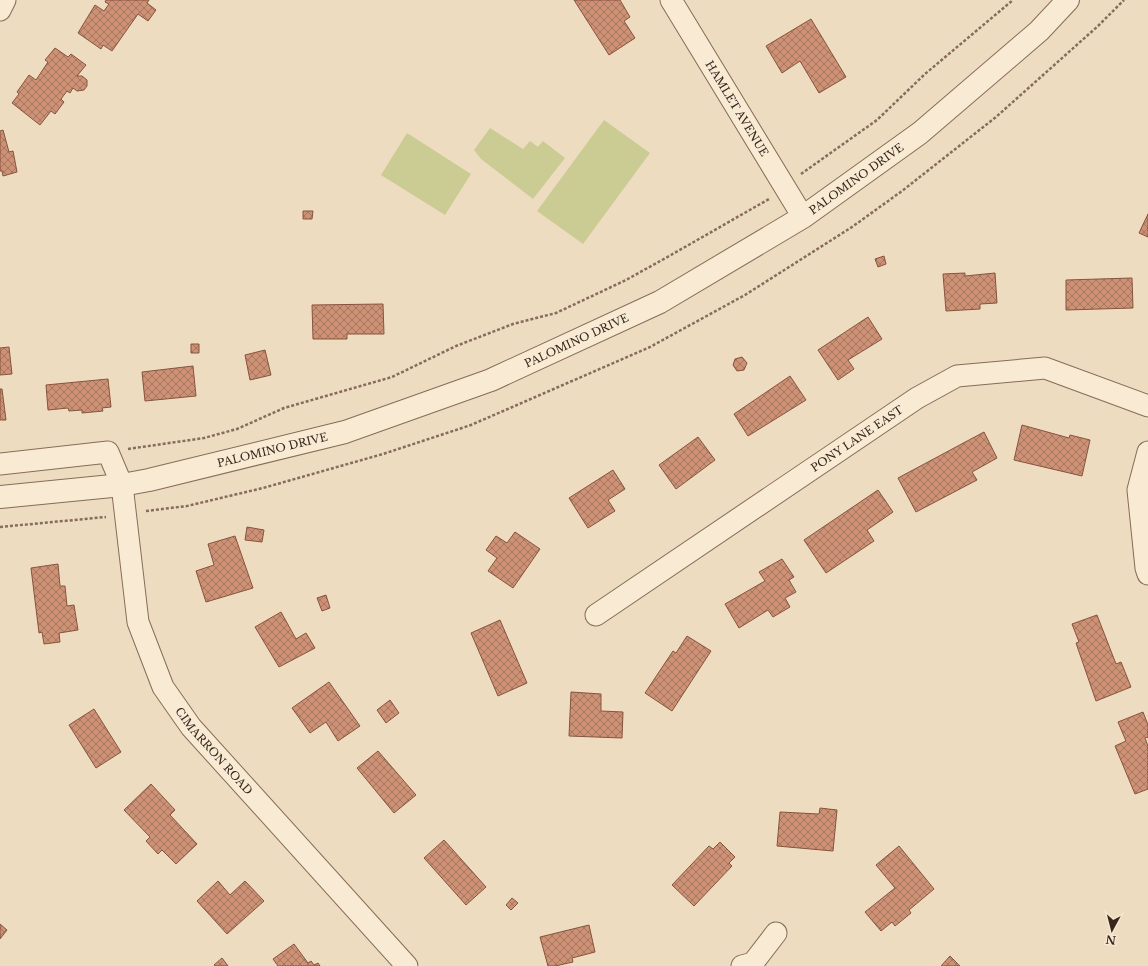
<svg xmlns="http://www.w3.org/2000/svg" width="1148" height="966" font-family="'Libre Baskerville',serif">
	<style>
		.green { fill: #cbcc94 }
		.building { fill: url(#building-cross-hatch); stroke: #87533d }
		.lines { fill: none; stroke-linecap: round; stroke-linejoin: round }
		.minor-casing { stroke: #876c58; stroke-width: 23 }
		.tertiary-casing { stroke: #876c58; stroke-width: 24 }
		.path { stroke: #876c58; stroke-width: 2.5; stroke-dasharray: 3 2; stroke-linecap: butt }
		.minor { stroke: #f9ead3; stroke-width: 21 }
		.tertiary { stroke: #f9ead3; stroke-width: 22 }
		.labels { text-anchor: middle; stroke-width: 3; stroke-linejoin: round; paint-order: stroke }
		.street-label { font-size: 11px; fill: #37261c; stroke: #f6e7cf }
	</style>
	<defs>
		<pattern id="building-cross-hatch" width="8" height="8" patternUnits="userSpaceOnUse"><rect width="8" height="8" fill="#cd9175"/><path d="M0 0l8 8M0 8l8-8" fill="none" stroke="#a7765f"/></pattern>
	</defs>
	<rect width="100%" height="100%" fill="#eedcc0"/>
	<!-- green -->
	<path class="green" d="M 604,120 L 650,153 L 583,244 L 537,211 Z
		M 490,128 L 523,149 L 530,141 L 538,147 L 543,141 L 565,158 L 533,199 L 481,159 L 474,150 Z
		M 407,133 L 471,174 L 445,215 L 381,175 Z"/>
	<!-- building -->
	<path class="building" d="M 106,0 L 149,0 L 147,3 L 156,10 L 148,21 L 138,14 L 112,51 L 103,45 L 101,49 L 78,33 L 95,5 L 104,11 L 109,4 L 105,2 Z
		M 574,0 L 620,0 L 630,17 L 624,21 L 635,38 L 609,55 Z
		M 811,19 L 846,77 L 819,93 L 800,61 L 782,73 L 766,46 Z
		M 55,48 L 68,57 L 71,54 L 86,65 L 77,76 L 82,76 L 87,80 L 87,86 L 84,90 L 77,91 L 73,88 L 70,93 L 67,91 L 61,99 L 64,102 L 55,114 L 51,111 L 40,125 L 12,103 L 19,94 L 17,92 L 29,75 L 36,80 L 48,62 L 45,60 Z
		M 3,130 L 9,152 L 13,151 L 17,172 L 3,176 L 2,171 L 0,171 L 0,131 Z
		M 303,211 L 313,211 L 312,219 L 303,219 Z
		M 1148,214 L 1148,237 L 1139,233 Z
		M 884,256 L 886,264 L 878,267 L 875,259 Z
		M 965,273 L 965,276 L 995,273 L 997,303 L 980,304 L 980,309 L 946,311 L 943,274 Z
		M 1132,278 L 1133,308 L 1066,310 L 1066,280 Z
		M 383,304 L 384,334 L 347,334 L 347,339 L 313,339 L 312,305 Z
		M 868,317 L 882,339 L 848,360 L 854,369 L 838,380 L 818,350 Z
		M 191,344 L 199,344 L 199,353 L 191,353 Z
		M 9,347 L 12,374 L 0,375 L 0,348 Z
		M 265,350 L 271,375 L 250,380 L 245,355 Z
		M 742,357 L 747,363 L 744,370 L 737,371 L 733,365 L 735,359 Z
		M 193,366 L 196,396 L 145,401 L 142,372 Z
		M 790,376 L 806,400 L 748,436 L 734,414 Z
		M 108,379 L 111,407 L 102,408 L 103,411 L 82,413 L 82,410 L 69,411 L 68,408 L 48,410 L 46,385 Z
		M 0,389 L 2,389 L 6,420 L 0,420 Z
		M 1022,425 L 1069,438 L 1070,435 L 1090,440 L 1082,476 L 1014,460 Z
		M 984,432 L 997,458 L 972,472 L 977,480 L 916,512 L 898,478 Z
		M 698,437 L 715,460 L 676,489 L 659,465 Z
		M 613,470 L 625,489 L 608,500 L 615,511 L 588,528 L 569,498 Z
		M 878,490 L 893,512 L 867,530 L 874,541 L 826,573 L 804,540 Z
		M 247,527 L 264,530 L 262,542 L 245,540 Z
		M 515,532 L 540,549 L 513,588 L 488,571 L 497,558 L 486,550 L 496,536 L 507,543 Z
		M 235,536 L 253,588 L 206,602 L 196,571 L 214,565 L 208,544 Z
		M 782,559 L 794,577 L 789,580 L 796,592 L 785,598 L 790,607 L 773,617 L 768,610 L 739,628 L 725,604 L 765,581 L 759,572 Z
		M 58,564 L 60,586 L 65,586 L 67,606 L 74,605 L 78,630 L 59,633 L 60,642 L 44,644 L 42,632 L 39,633 L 31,568 Z
		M 326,595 L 330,608 L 322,611 L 317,598 Z
		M 281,612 L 296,639 L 306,633 L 315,648 L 279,667 L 255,627 Z
		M 1097,615 L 1116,664 L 1121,662 L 1131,687 L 1096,701 L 1076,643 L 1079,642 L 1072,624 Z
		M 500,620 L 527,683 L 498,696 L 471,633 Z
		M 687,636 L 711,651 L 672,711 L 645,693 L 673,651 L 676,653 Z
		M 329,682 L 360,726 L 338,741 L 326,722 L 310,733 L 292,708 Z
		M 571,692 L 601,694 L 601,711 L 623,712 L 622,738 L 569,736 Z
		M 390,700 L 399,713 L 386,723 L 377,710 Z
		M 94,709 L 121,752 L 96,768 L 69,725 Z
		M 1143,712 L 1148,725 L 1148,737 L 1145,738 L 1148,746 L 1148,789 L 1135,794 L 1115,746 L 1126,741 L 1118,722 Z
		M 378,751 L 416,795 L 394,813 L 357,768 Z
		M 151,784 L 175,810 L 170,815 L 197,844 L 176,864 L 162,850 L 158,854 L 146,841 L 150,837 L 124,810 Z
		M 820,808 L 837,810 L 833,851 L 777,846 L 780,812 L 819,814 Z
		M 444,840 L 486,887 L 466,905 L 424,858 Z
		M 720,842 L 735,857 L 729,863 L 732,866 L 694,906 L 672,885 L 709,846 L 713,849 Z
		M 899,846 L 934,889 L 909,910 L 911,913 L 895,926 L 892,922 L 881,931 L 865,912 L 895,888 L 876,865 Z
		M 218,881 L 230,895 L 245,881 L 264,901 L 227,934 L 197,901 Z
		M 512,898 L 518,903 L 511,910 L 506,905 Z
		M 0,924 L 7,930 L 0,939 Z
		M 589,925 L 595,952 L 572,958 L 573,962 L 555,966 L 548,966 L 540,937 Z
		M 294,944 L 308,963 L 311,961 L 314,965 L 318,963 L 320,966 L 278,966 L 273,959 Z
		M 950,956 L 960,966 L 941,966 Z
		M 222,958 L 228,966 L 215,966 L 214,965 Z"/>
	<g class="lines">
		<defs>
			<g id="minor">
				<path id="s1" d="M 671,0 L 803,217"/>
				<path d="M 0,10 L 5,0"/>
				<path d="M 1148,452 L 1138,490 L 1146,568 L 1148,574"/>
				<path id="s2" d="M 0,464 L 108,452 L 122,485 L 138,622 L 163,687 L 191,727 L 407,966"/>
				<path id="s3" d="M 596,615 L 917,398 L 957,376 L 1045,368 L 1148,406"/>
				<path d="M 742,966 L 753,963 L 776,933"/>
			</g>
			<g id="tertiary">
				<path id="s4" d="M 0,497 L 122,485 L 149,480 L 345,432 L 491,380 L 660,302 L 803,217 L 920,133 L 1039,31 L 1068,0"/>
			</g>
		</defs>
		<!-- minor casing -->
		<use href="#minor" class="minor-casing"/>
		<!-- tertiary casing -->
		<use href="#tertiary" class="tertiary-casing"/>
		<!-- path -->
		<path class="path" d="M 801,174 L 877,120 L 925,74 L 1013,0
			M 128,449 L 204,438 L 237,429 L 284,408 L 392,377 L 456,346 L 513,324 L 556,313 L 626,280 L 671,255 L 769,199
			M 146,511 L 187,506 L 263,488 L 383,454 L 471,425 L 650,347 L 745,295 L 852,227 L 902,191 L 996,117 L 1098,26 L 1124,0
			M 0,527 L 106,517"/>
		<!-- minor -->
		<use href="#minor" class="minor"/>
		<!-- tertiary -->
		<use href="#tertiary" class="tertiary"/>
	</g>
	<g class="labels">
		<!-- street labels -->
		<g class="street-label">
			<text dy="4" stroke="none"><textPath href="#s1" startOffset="127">HAMLET AVENUE</textPath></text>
			<text dy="4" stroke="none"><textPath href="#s4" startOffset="925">PALOMINO DRIVE</textPath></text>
			<text dy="4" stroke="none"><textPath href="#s4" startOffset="601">PALOMINO DRIVE</textPath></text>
			<text dy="4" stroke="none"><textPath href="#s3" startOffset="315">PONY LANE EAST</textPath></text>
			<text dy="4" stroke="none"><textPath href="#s4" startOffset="277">PALOMINO DRIVE</textPath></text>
			<text dy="4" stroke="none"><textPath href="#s2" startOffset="434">CIMARRON ROAD</textPath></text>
		</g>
	</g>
	<!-- north arrow -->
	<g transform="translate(1112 930) rotate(187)" stroke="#f6e7cf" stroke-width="3" paint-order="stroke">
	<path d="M0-3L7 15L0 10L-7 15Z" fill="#37261c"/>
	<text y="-6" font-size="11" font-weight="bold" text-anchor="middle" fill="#37261c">N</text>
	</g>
</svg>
